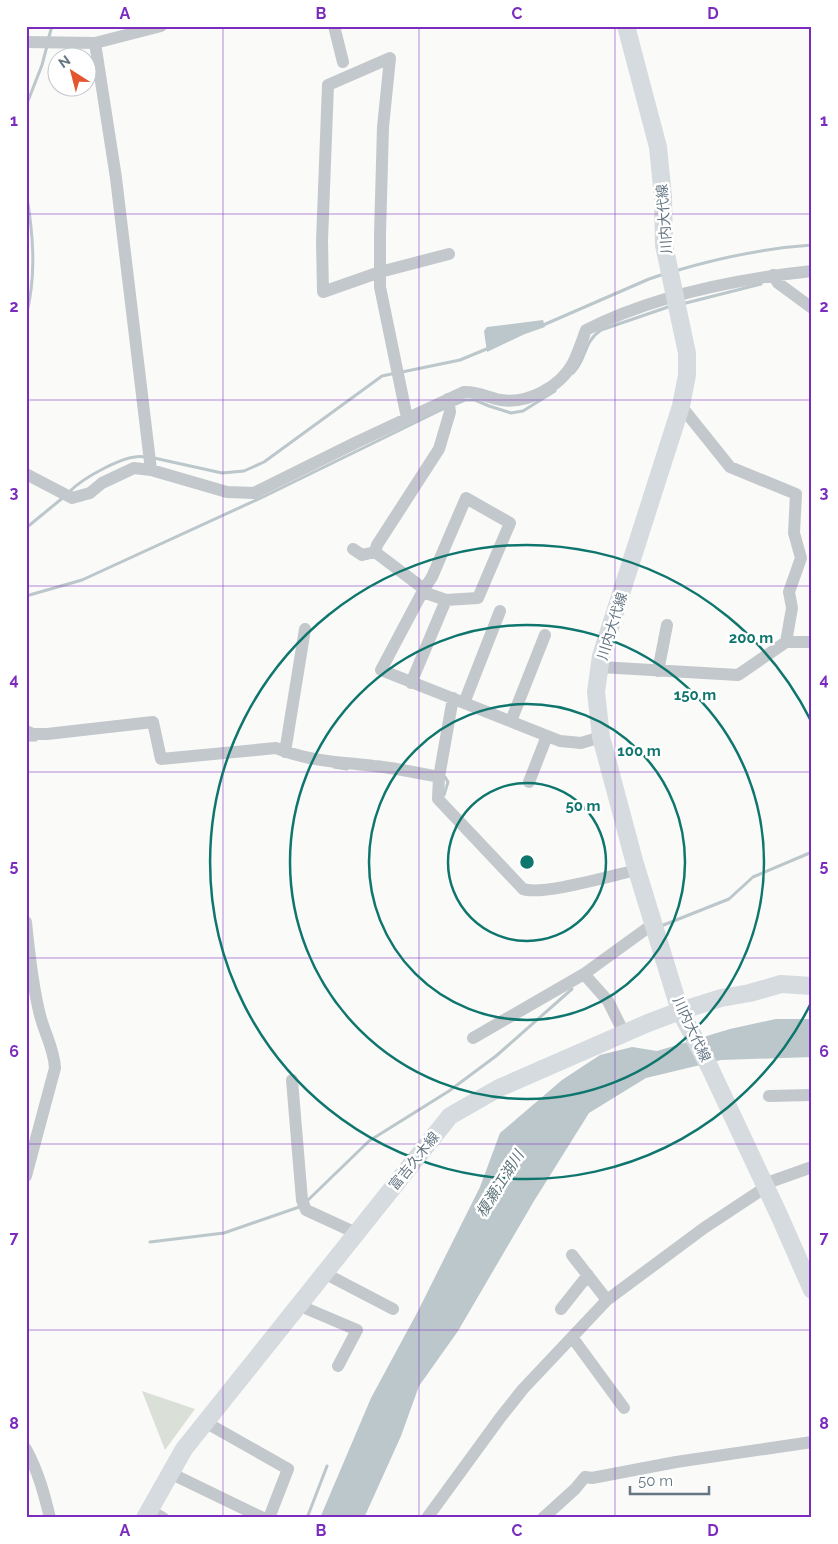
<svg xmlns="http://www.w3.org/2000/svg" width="838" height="1544" font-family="Raleway,'Noto Sans JP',sans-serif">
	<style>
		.green { fill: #dadfd7 }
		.water { fill: #bbc7cb }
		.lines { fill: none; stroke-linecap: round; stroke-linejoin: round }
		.stream { stroke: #bbc7cb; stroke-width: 3 }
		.street { stroke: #c3c8cc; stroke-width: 12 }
		.secondary { stroke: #d6dbdf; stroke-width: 18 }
		.grid { fill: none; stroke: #7b2cbf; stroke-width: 1; stroke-opacity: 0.55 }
		.ring { fill: none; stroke: #0f766e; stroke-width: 2.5 }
		.labels { text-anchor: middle; stroke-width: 5; stroke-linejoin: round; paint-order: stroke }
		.street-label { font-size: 14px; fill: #657683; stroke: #fff }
		.water-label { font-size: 15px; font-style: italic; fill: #60757c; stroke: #fff }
		.centre { fill: #0f766e; stroke: #fff; stroke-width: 2.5 }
		.ring-label { font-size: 15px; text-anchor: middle; font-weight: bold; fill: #0f766e; stroke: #fff; stroke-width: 5; stroke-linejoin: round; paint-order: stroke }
		.neatline { fill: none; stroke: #7b2cbf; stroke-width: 2 }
		.grid-label { font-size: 16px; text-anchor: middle; font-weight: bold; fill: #7b2cbf }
	</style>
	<rect width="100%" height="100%" fill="#fafaf8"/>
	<!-- green -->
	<path class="green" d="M 142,1391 L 195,1409 L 165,1450 Z"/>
	<!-- water -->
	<path class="water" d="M 543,320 L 545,327 L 525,334 L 487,352 L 484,331 L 487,327 Z
		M 776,1019 L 812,1019 L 812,1057 L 721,1060 L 646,1078 L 589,1113 L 534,1201 L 458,1331 L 419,1386 L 401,1436 L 364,1518 L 320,1518 L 371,1398 L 418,1311 L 480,1187 L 500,1133 L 562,1080 L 600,1055 L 632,1047 L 657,1051 L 730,1029 Z"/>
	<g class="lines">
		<!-- stream -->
		<path class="stream" d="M 48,40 L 52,26
			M 26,106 L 42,65 L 47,46
			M 26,191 C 33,232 37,275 26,316
			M 675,271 C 719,258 766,248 812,245
			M 682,304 L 761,284
			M 541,326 L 649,279 L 664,274
			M 402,372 L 460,360 L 489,348
			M 573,373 C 587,359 583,342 601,330 L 671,306
			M 453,405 L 465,400 L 475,400 L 489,406 L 511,413 L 523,411 L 555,391
			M 154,458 L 222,473 L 244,471 L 264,462 L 382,376 L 396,373
			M 69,492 C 83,478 126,453 145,457
			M 26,528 L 65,496
			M 26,596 L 82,580 L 265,496 L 447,407
			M 26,740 L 36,740
			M 334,767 L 347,769
			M 444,795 L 448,782 L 445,777
			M 661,926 L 729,899 L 753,877 L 812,852
			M 306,1202 L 369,1141 L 449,1091 L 496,1056 L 572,989
			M 150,1242 L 224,1233 L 302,1206
			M 307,1518 L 327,1466"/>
		<!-- street -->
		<path class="street" d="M 334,26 L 343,62
			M 26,42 L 95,43 L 161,26
			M 95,43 L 116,178 L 151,470
			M 773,275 L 778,283 L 812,308
			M 448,399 L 450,412 L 439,449 L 377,545 L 375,552 L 424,589 L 381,670 L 560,741 L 581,743 L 601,737
			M 681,406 L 730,467 L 796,494 L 794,533 L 801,558 L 789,592 L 792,608 L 786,642
			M 407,418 L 380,287 L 380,234 L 383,127 L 390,58 L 328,85 L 322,241 L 323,292 L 380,272 L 449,254
			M 26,474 L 72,498 L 90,493 L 102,483 L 134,468 L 151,470 L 227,492 L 254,493 L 357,442 L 464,392 C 478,391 488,398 501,400 C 528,404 560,387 573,363 C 578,353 582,341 586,330 C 653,296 737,279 812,271
			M 353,549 L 362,555 L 375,552
			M 423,592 L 446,600
			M 600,667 L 738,675 L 786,642 L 812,642
			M 658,671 L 667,625
			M 411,683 L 446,600 L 478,598 L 510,523 L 466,498 L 432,577 L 424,589
			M 453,698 L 439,777 L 438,799 L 523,889 C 542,896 613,875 637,870
			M 464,703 L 500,611
			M 511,721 L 545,635
			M 26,731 L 33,734 L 47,734 L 153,722 L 161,759 L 276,748 C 307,761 341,762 374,766 C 396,768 418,773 439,777
			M 285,752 L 305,629
			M 529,782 L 547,736
			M 26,922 C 29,952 32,982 39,1011 C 43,1031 54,1047 55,1068 L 26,1176
			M 584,974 L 608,1001 L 624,1033
			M 473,1038 L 584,974 L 653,924
			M 292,1080 L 302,1200 L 306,1210 L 356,1233
			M 769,1096 L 812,1095
			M 764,1184 L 812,1167
			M 572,1255 L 607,1300
			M 324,1273 L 393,1309
			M 298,1305 L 357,1330 L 338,1366
			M 561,1309 L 588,1275
			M 572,1337 L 624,1408
			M 205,1422 L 288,1469 L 269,1518
			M 26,1449 C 38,1471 44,1493 50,1518
			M 170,1473 L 263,1518
			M 149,1510 L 163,1518
			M 427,1518 L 500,1418 L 523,1389 L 607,1300 L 704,1228 L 766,1187
			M 543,1518 L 575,1489 L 585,1477 L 592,1478 L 676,1462 L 812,1442"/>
		<!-- secondary -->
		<path class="secondary" d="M 626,26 L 658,147 L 663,197 L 664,245 L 687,353 L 687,375 L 681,406 L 601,656 L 596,692 L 601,737 L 635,864 L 680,1011 L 709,1066 L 779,1215 L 812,1290
			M 145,1518 L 184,1449 L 450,1116 L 499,1088 L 648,1023 L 680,1011 L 721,998 L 750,993 L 781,984 L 812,986"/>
	</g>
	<!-- grid -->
	<path class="grid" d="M 223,26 L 223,1518M 419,26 L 419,1518M 615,26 L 615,1518M 26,214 L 812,214M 26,400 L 812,400M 26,586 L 812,586M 26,772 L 812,772M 26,958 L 812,958M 26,1144 L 812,1144M 26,1330 L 812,1330"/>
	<!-- distance rings -->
	<g class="ring">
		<circle cx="527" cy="862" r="79"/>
		<circle cx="527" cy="862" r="158"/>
		<circle cx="527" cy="862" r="237"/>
		<path d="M811 1003A317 317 0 1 1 811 721"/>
	</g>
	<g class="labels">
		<!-- street labels -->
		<g class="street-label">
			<text transform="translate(664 219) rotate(-94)" y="5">川内大代線</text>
			<text transform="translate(612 626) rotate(-73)" y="5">川内大代線</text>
			<text transform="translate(692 1029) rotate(65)" y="5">川内大代線</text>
			<text transform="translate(414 1161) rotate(-51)" y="5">富吉久木線</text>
		</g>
		<!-- water labels -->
		<g class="water-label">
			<text transform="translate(500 1184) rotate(-58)" y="5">榎瀬江湖川</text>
		</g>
	</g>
	<circle cx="527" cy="862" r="8" class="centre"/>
	<g class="ring-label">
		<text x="751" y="643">200 m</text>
		<text x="695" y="700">150 m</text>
		<text x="639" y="756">100 m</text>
		<text x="583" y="811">50 m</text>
	</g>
	<!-- border -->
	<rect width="838" height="1544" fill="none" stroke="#ffffff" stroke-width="55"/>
	<!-- north arrow -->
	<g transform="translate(72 72) rotate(324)"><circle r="24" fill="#ffffff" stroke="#c1c8cd"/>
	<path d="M0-4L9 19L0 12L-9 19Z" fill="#e4572e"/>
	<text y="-8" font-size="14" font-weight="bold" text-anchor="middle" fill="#657683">N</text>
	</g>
	<!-- scale -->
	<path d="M630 1486v8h79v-8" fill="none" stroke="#657683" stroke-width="2.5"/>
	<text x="638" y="1486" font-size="15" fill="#657683" stroke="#ffffff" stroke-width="4" paint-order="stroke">50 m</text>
	<rect x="28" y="28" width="782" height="1488" class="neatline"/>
	<g class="grid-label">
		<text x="125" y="19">A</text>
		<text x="321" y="19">B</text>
		<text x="517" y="19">C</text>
		<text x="713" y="19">D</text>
		<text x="14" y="126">1</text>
		<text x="824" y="126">1</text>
		<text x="14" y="312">2</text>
		<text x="824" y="312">2</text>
		<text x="14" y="498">3</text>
		<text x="824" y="498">3</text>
		<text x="14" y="685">4</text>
		<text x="824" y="685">4</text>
		<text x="14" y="871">5</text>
		<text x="824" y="871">5</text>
		<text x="14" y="1057">6</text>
		<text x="824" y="1057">6</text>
		<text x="14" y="1243">7</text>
		<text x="824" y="1243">7</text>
		<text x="14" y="1429">8</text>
		<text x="824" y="1429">8</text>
		<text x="125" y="1536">A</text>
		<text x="321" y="1536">B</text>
		<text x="517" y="1536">C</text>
		<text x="713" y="1536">D</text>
	</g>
</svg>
